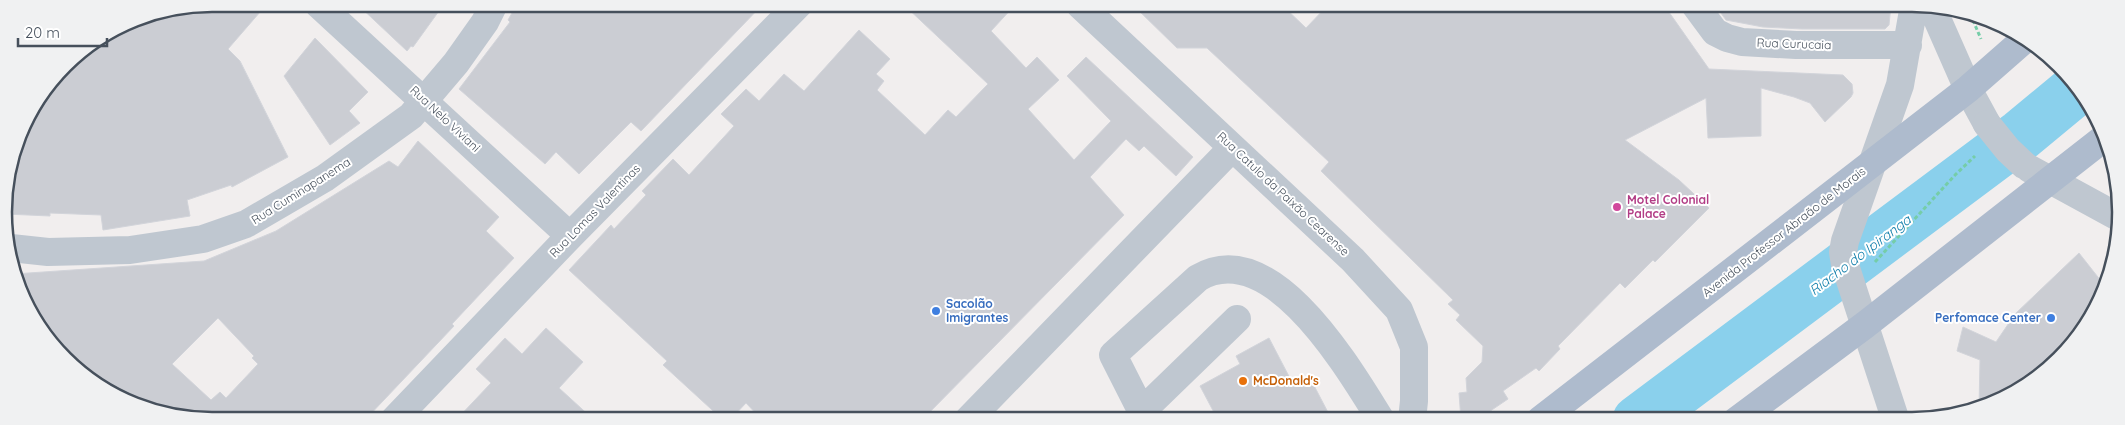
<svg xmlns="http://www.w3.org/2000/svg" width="2125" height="425" font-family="Quicksand,sans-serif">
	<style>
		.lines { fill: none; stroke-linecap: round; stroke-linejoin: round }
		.river { stroke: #8ad0ec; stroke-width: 52 }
		.building { fill: #cbcdd3; stroke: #d2d4da; fill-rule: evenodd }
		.path { stroke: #75cda8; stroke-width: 3; stroke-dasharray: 4 2.5; stroke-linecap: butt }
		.minor { stroke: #bfc7d0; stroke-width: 28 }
		.major { stroke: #aebbcd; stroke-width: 28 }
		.minor-bridge { stroke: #bfc7d0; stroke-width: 28 }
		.hotel-dot { fill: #d1479c; stroke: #fff; stroke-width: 2 }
		.shop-dot { fill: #3f7fe0; stroke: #fff; stroke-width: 2 }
		.food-dot { fill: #e8710a; stroke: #fff; stroke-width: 2 }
		.labels { text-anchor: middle; stroke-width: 4; stroke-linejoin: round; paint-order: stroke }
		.street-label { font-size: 12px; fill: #46505c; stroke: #fff }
		.hotel-label { font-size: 12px; font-weight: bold; fill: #b23c85; stroke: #fff; text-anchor: start }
		.shop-label { font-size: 12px; font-weight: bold; fill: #366cbe; stroke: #fff; text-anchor: start }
		.food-label { font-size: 12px; font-weight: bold; fill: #c56008; stroke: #fff; text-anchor: start }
		.water-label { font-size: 14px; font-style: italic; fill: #0c7ca9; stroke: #fff }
		.rim { fill: none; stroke: #46505c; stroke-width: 2.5 }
	</style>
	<rect width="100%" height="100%" fill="#f1eeee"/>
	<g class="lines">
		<!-- river -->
		<path class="river" d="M 1638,421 L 2021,135 L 2079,87"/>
	</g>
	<!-- building -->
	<path class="building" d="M 212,4 L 267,4 L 228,49 L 240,61 L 288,157 L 232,187 L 231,185 L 187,200 L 190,216 L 103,230 L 101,215 L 50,213 L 50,216 L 6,214 L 4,199 L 25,120 L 65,65 L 133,20 Z
		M 357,4 L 444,4 L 413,47 L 411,46 L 407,51 Z
		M 517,4 L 763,4 L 641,131 L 631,122 L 579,174 L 556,152 L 545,164 L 459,89 L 510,22 L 508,20 Z
		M 903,4 L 1015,5 L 991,31 L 1026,68 L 1037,57 L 1059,80 L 1028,109 L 1074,160 L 1111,121 L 1067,76 L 1086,57 L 1193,157 L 1176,176 L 1144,146 L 1139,151 L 1126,139 L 1090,177 L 1124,215 L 922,420 L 762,420 L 746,403 L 730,420 L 723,420 L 663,365 L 667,361 L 569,270 L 611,225 L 614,229 L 646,195 L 642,191 L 673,159 L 689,175 L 734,126 L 721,114 L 746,89 L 759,101 L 784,74 L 804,91 L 859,30 L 890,59 L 876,74 L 884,81 L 877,90 L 925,135 L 948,110 L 956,117 L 988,84 Z
		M 1133,5 L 1282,5 L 1306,28 L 1328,5 L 1664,5 L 1709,69 L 1843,75 L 1852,84 L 1853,93 L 1851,97 L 1825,122 L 1810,103 L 1794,97 L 1761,88 L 1761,136 L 1708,138 L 1706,98 L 1625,140 L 1679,180 L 1709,208 L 1655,262 L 1653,260 L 1625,288 L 1620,283 L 1558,346 L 1560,349 L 1539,371 L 1536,368 L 1503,391 L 1508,399 L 1477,420 L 1461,420 L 1459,393 L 1467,392 L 1466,378 L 1482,362 L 1483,346 L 1456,320 L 1460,315 L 1448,304 L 1453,300 L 1321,171 L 1329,162 L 1207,48 L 1177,48 Z
		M 1715,5 L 1891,5 L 1889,25 L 1885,29 L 1802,29 L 1763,27 L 1726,20 Z
		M 315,38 L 368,92 L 349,111 L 360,123 L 330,145 L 284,76 Z
		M 418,141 L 499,217 L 486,231 L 514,258 L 452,324 L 454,326 L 365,420 L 186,420 L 108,393 L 55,349 L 15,279 L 14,274 L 204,261 L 276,231 L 389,161 L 398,167 ZM 218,318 L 254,356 L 252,358 L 258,364 L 226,398 L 220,392 L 211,400 L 172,364 Z
		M 2079,253 L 2105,286 L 2100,305 L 2059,361 L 1993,405 L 1979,408 L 1980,360 L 1957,351 L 1963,327 L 1996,342 L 2015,314 Z
		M 546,328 L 583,362 L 559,388 L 594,420 L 456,420 L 491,383 L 476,369 L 505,338 L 522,354 Z
		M 1269,338 L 1293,384 L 1309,376 L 1332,420 L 1218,420 L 1200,386 L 1240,364 L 1236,356 Z"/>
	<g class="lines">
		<!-- path -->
		<path class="path" d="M 1969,15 L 1972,18 L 1981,39
			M 1875,262 L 1956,174 L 1975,156"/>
		<!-- minor -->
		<path class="minor" d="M 318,4 L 570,236
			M 1080,5 L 1353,260 L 1399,310 L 1414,347 L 1414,401 L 1412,420
			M 1695,5 L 1715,32 L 1727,38 L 1742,42 L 1796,45 L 1908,45
			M 1931,5 L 1968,89 L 1987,124
			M 2030,169 L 2118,217
			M 11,248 L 48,252 L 130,250 L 203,239 L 246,224 L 325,178 L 411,116 L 456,63 L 485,22 L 494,4
			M 1141,412 L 1237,319
			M 394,420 L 570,236 L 799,4
			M 968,420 L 1232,148
			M 1146,420 L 1113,355 L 1198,278 C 1272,234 1350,371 1381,420
			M 1896,421 L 1845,265 L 1843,252 L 1845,241 L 1900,85 L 1914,5"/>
		<!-- major -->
		<path class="major" d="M 1540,420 L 1968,89 L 2025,39
			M 1736,421 L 1865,325 L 2104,138"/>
		<!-- minor-bridge -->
		<path class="minor-bridge" d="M 1987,124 L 2008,150 L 2024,165"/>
	</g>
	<!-- markers -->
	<circle class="hotel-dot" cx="1617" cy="207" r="5"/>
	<g class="shop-dot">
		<circle cx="936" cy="311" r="5"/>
		<circle cx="2051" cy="318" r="5"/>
	</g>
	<circle class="food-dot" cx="1243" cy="381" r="5"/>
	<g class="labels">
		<!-- street labels -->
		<g class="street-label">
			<text transform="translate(1794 44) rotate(2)" y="4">Rua Curucaia</text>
			<text transform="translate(445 119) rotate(43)" y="4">Rua Nelo Viviani</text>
			<text transform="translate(301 191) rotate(-32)" y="4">Rua Cuminapanema</text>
			<text transform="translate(1283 194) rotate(43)" y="4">Rua Catulo da Paixão Cearense</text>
			<text transform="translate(595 211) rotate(-46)" y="4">Rua Lomas Valentinas</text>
			<text transform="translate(1784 232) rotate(-38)" y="4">Avenida Professor Abraão de Morais</text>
		</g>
		<!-- hotel labels -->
		<g class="hotel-label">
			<text x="1627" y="204">Motel Colonial<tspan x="1627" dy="14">Palace</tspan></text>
		</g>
		<!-- shop labels -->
		<g class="shop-label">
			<text x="946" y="308">Sacolão<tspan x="946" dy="14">Imigrantes</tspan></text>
			<text x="2041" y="322" text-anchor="end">Perfomace Center</text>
		</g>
		<!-- food labels -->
		<g class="food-label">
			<text x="1253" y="385">McDonald's</text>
		</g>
		<!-- water labels -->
		<g class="water-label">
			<text transform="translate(1860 255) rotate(-37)" y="5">Riacho do Ipiranga</text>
		</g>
	</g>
	<!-- crop -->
	<path d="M0 0H2125V425H0ZM212 12H1912A200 200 0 0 1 2112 212V212A200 200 0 0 1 1912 412H212A200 200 0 0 1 12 212V212A200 200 0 0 1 212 12Z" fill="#f0f1f2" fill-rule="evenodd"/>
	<path class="rim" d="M212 12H1912A200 200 0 0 1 2112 212V212A200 200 0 0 1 1912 412H212A200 200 0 0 1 12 212V212A200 200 0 0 1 212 12Z"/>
	<!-- scale -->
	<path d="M18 38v8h89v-8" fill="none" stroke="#46505c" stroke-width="2.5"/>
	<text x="25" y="38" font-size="15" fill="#46505c" stroke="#ffffff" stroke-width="4" paint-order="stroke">20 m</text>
</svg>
